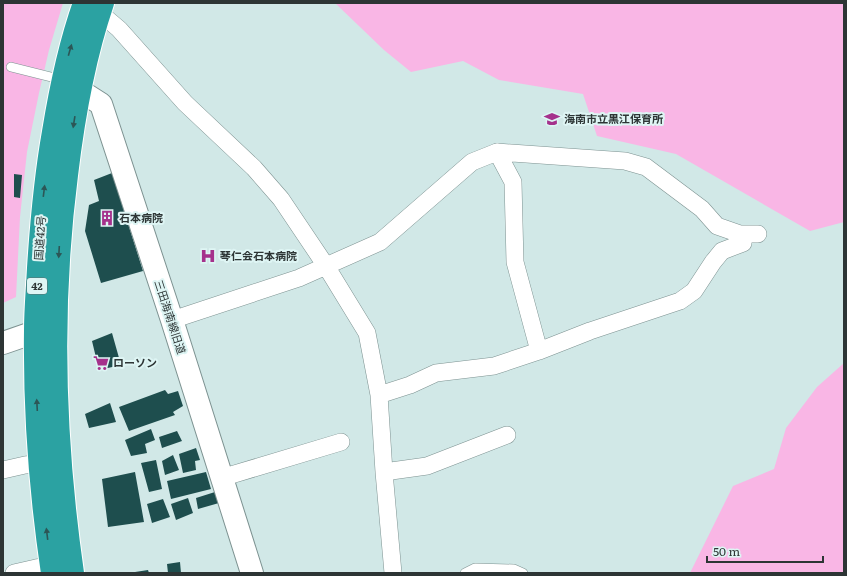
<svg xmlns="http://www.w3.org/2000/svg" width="847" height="576" font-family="Literata,'Noto Sans JP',serif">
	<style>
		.green { fill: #f9b6e5 }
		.building { fill: #1e4e4e }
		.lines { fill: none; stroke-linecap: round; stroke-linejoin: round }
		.lane-casing { stroke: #7d9291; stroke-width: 10 }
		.street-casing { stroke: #7d9291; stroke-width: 18 }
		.secondary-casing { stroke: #7d9291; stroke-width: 24 }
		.highway-casing { stroke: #fff; stroke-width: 24 }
		.lane { stroke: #fff; stroke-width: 9 }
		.street { stroke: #fff; stroke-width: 17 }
		.secondary { stroke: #fff; stroke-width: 22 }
		.highway { stroke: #2ba2a2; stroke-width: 22 }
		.oneway { fill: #2c5656 }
		.labels { text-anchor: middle; stroke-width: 4; stroke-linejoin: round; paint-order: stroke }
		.shield { fill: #def5f4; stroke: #626f6e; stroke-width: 1 }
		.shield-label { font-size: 10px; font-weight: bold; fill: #2d3535 }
		.poi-label { font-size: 11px; font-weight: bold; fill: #2d3535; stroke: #def5f4; text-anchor: start }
		.street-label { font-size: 11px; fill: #2d3535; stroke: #def5f4 }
	</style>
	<rect width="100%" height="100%" fill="#d1e8e7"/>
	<!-- green -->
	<path class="green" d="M 3,3 L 63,3 L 49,50 L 39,93 L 27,152 L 20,217 L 16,297 L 3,303 Z
		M 335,3 L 844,3 L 844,222 L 810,231 L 676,154 L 597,136 L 583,94 L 499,80 L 463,61 L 411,72 L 384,50 Z
		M 844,363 L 844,573 L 690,573 L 733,486 L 774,469 L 786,428 L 817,387 Z"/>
	<!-- building -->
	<path class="building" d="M 112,173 L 143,271 L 101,283 L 85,231 L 89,205 L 99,201 L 94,180 Z
		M 14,174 L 22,175 L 20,198 L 14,197 Z
		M 112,333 L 121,365 L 99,370 L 92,341 Z
		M 165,390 L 168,394 L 178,391 L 183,406 L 173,412 L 175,415 L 129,431 L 119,407 Z
		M 110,403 L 116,422 L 89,428 L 85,414 Z
		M 151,429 L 155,440 L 145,444 L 147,453 L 131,456 L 125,440 Z
		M 177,431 L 182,441 L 162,448 L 159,437 Z
		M 196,448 L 200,460 L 195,461 L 196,470 L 183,473 L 179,454 Z
		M 173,455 L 179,470 L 165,475 L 162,461 Z
		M 156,460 L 162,489 L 149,492 L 141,463 Z
		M 135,472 L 144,522 L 108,527 L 102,479 Z
		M 206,472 L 211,489 L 171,499 L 167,481 Z
		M 215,492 L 219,503 L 198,509 L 196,498 Z
		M 188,498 L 193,513 L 176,520 L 171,504 Z
		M 163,499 L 170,517 L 152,523 L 147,504 Z
		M 180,562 L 181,573 L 168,573 L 167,564 Z
		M 148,570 L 149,573 L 135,573 L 135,572 Z"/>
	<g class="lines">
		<defs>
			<path id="lane" d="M 11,67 L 63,80
				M 465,573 L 475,568 L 514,569 L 523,573"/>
			<path id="street" d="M 89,9 L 106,18 L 119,29 L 185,103 L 254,168 L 281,199 L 326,266 L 367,333 L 379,395 L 384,472 L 393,573
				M 497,152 L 513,182 L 515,262 L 539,351
				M 172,320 L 299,278 L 380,242 L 472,162 L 497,152 L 625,161 L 646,167 L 702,209 L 717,226 L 740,234 L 758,234
				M 379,395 L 410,385 L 436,373 L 494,366 L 539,351 L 590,331 L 680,301 L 694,291 L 713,262 L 722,251 L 743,243 L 744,234
				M 3,470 L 25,465 L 52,462
				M 384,472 L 427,466 L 507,435
				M 221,478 L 341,442
				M 14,573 L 36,568 L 63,564"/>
			<path id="secondary" d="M 65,81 L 101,104 L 172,320 L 252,573
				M 3,343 L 52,326"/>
			<path id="highway" d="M 52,573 C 40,493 34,412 35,331 C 35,310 37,289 38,268 C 41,222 45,177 53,132 C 60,89 69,45 84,3
				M 73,573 C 54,441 50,307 67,175 C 74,116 84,59 103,3"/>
		</defs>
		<!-- lane casing -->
		<use href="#lane" class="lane-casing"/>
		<!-- street casing -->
		<use href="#street" class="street-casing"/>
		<!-- secondary casing -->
		<use href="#secondary" class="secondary-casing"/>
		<!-- highway casing -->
		<use href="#highway" class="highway-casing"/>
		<!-- lane -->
		<use href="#lane" class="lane"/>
		<!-- street -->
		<use href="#street" class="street"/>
		<!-- secondary -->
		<use href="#secondary" class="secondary"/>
		<!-- highway -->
		<use href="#highway" class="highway"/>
	</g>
	<!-- one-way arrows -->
	<defs><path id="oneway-solid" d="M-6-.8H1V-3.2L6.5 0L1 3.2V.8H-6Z"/></defs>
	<g class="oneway">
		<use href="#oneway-solid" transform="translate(70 50) rotate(-74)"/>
		<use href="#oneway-solid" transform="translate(74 122) rotate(99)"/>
		<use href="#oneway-solid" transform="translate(44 191) rotate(-83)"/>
		<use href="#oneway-solid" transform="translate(59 252) rotate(93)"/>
		<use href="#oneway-solid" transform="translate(37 405) rotate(-93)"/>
		<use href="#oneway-solid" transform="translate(47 534) rotate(-97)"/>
	</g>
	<!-- icons -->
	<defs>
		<symbol id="school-bare" viewBox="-9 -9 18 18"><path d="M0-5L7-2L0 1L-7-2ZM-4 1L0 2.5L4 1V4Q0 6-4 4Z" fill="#a5318c" stroke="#def5f4" stroke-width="2.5" paint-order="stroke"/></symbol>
		<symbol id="building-bare" viewBox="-9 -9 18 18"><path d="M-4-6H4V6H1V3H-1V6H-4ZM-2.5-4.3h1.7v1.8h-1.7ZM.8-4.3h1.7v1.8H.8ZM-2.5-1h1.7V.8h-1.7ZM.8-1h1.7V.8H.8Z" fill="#a5318c" stroke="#def5f4" stroke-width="2.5" paint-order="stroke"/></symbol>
		<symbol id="hospital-bare" viewBox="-9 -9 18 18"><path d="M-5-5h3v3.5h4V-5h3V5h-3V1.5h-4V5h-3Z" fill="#a5318c" stroke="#def5f4" stroke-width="2.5" paint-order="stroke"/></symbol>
		<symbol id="supermarket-bare" viewBox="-9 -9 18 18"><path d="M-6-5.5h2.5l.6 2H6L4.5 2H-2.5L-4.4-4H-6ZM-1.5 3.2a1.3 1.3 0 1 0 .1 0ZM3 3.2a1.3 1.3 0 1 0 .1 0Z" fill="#a5318c" stroke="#def5f4" stroke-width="2.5" paint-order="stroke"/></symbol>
	</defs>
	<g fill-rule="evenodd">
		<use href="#school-bare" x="541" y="108" width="22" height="22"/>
		<use href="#building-bare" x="96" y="207" width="22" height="22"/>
		<use href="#hospital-bare" x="197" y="245" width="22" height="22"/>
		<use href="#supermarket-bare" x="90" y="352" width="22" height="22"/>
	</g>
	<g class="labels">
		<!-- shield labels -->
		<rect class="shield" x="27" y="278" width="20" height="16" rx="3"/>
		<g class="shield-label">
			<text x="37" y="290">42</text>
		</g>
		<!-- poi labels -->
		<g class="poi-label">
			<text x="564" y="123">海南市立黒江保育所</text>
			<text x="119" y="222">石本病院</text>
			<text x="220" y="260">琴仁会石本病院</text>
			<text x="113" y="367">ローソン</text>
		</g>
		<!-- street labels -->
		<g class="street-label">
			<text transform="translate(40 238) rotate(-86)" y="4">国道42号</text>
			<text transform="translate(170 317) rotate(72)" y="4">三田海南線旧道</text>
		</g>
	</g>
	<!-- border -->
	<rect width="847" height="576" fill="none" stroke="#2d3535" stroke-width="8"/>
	<!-- scale -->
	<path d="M707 556v6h116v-6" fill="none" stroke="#2d3535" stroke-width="2"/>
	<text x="713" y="556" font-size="12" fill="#2d3535" stroke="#def5f4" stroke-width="3" paint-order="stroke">50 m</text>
</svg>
